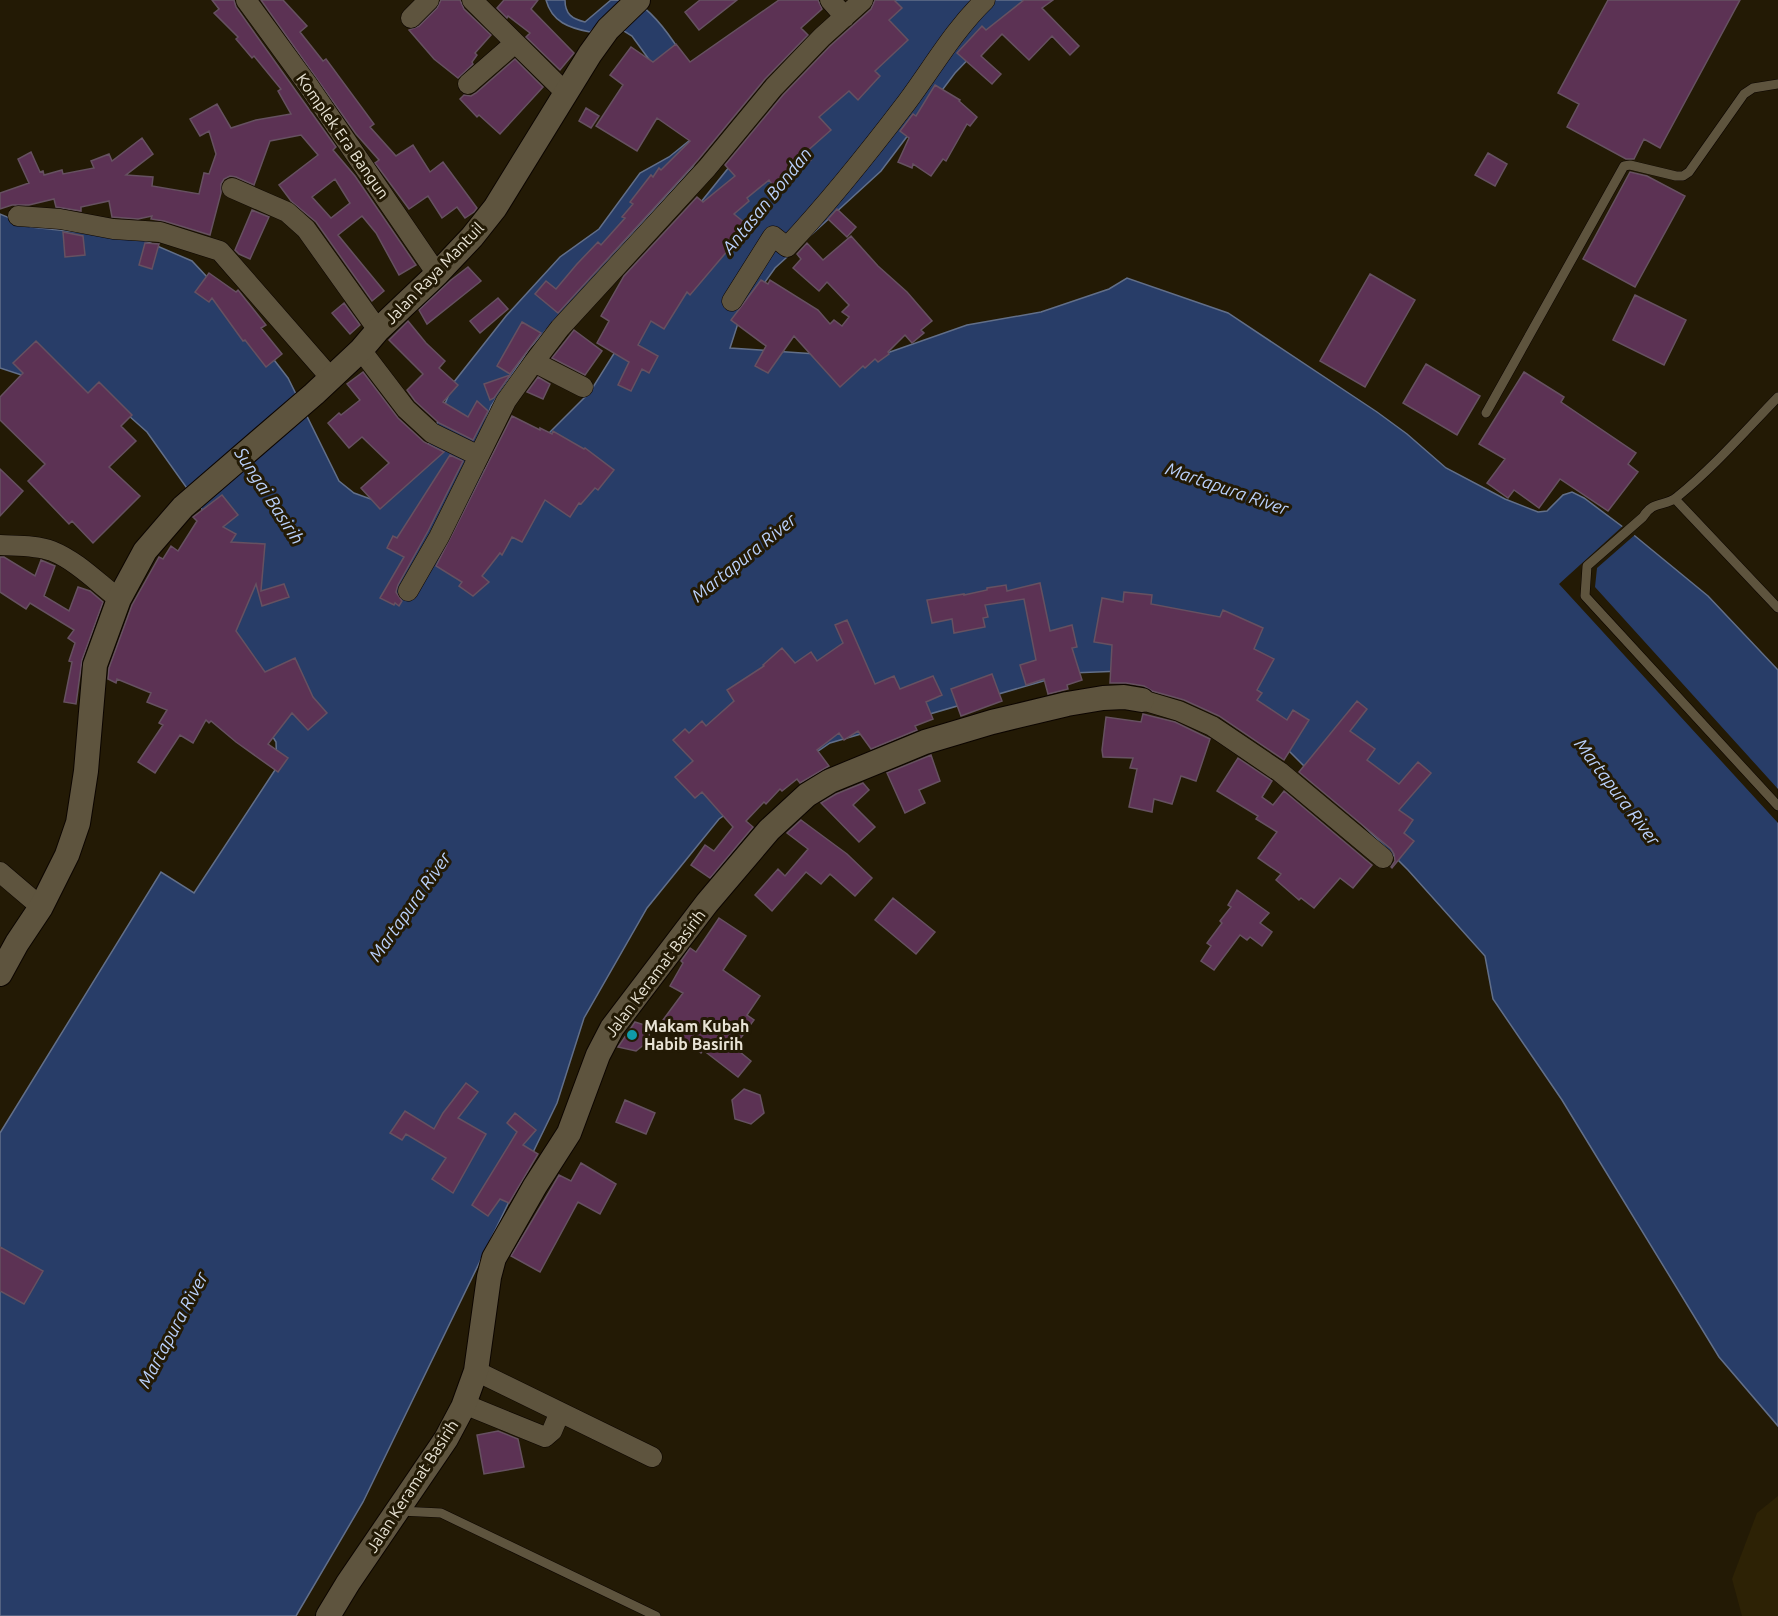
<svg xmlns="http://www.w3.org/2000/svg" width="1778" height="1616" font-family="Ubuntu,sans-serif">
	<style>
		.built { fill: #2d2205 }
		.water { fill: #283d68; stroke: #626f89; stroke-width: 1.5 }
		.pier { fill: #231a05 }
		.building { fill: #5c3254; stroke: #665161; stroke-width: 1.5; fill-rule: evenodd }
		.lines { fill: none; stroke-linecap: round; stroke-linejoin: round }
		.service-casing { stroke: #0c0500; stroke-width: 10 }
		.minor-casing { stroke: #0c0500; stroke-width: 21 }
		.tertiary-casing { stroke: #0c0500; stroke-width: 26 }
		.service { stroke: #5e543e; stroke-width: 9 }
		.minor { stroke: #5e543e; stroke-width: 20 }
		.tertiary { stroke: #5e543e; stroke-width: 24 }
		.culture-dot { fill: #0f9aa8; stroke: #231a05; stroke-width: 2 }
		.labels { text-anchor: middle; stroke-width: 6; stroke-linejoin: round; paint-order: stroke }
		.street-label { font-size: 16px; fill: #e9e4d6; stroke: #231a05 }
		.poi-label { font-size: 16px; font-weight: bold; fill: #e9e4d6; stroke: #231a05; text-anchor: start }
		.water-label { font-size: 18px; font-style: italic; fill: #bad1fc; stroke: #231a05 }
	</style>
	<rect width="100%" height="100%" fill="#231a05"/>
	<!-- built -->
	<path class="built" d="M 1778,1496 L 1778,1616 L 1742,1616 L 1732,1579 L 1757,1513 Z"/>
	<!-- water -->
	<path class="water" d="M 546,0 L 565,0 C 565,14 572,19 585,22 L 611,0 C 618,0 628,0 634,1 C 669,20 701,88 719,124 L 693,166 L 529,349 L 491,406 L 471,460 L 474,468 L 493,472 L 539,443 L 590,392 L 630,328 L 668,243 L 792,89 L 895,0 L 1036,0 L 999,27 L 955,73 L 881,171 L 775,268 L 740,317 L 730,348 L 831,355 L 890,352 L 967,325 L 1041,312 L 1109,289 L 1127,278 L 1228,313 L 1377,412 L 1407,434 L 1446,468 L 1505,499 L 1538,512 L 1547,511 L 1563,495 L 1572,492 L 1584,498 L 1635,536 L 1708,596 L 1778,670 L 1778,1426 L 1719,1357 L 1562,1100 L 1493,999 L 1485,956 L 1408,870 L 1252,714 L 1148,670 L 1071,673 L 830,743 L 719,819 L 647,908 L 584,1018 L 557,1103 L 363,1502 L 296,1616 L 0,1616 L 0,1133 L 161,872 L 194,893 L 277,767 L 276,742 L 263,721 L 228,688 L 216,529 L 147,432 L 128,415 L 107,403 L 0,368 L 0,214 L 31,227 L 141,239 L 192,261 L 223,294 L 288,378 L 339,481 L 354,493 L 376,501 L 417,472 L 454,382 L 506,316 L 560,257 L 599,229 L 640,173 L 669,157 L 690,140 L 653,65 L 632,36 L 605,19 L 590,32 C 569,28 552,22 546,0 Z"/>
	<!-- pier -->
	<path class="pier" d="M 1624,525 L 1637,533 L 1597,568 L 1595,587 L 1778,789 L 1778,823 L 1559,584 Z"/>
	<!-- building -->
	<path class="building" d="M 212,0 L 234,0 L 236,7 L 336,147 L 333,150 L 355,176 L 416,265 L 399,275 L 376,233 L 362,216 L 338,235 L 384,291 L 372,301 L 316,222 L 291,201 L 279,185 L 318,155 L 301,135 L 270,141 L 254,185 L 236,177 L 230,176 L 224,179 L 221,184 L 221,193 L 210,235 L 164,221 L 151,219 L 152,216 L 138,219 L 112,217 L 109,201 L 81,207 L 81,211 L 56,207 L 54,199 L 29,205 L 12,205 L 0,209 L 0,193 L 29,183 L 18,159 L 31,152 L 40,172 L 43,171 L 44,175 L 62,170 L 63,174 L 94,168 L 91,161 L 109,154 L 112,161 L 142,138 L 153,154 L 126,175 L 153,177 L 152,186 L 199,194 L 204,173 L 209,174 L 216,154 L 209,131 L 200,136 L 190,119 L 217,104 L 231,128 L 256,120 L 291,114 L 278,91 L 281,89 L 254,56 L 252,58 L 236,39 L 238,37 L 214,13 L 219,9 ZM 335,179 L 350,203 L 331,218 L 312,197 Z
		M 261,0 L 283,0 L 307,26 L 300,32 L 323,61 L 326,59 L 374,124 L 370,127 L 396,156 L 413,145 L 430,172 L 443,162 L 477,208 L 474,212 L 465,218 L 457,207 L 442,218 L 428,196 L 409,209 L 375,163 L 379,160 L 356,134 Z
		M 441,0 L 460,0 L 464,9 L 491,35 L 475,53 L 477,55 L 472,62 L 473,64 L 458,78 L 434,59 L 409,30 L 419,26 L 437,8 Z
		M 504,0 L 538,0 L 531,9 L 574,53 L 560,70 L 526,37 L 530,33 L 508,16 L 507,18 L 497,8 Z
		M 700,0 L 737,0 L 699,30 L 685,12 Z
		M 779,0 L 818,0 L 822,9 L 801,28 L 808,35 L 765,79 L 698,160 L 558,313 L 535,294 L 546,281 L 556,289 L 577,264 L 598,242 L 601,245 L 625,218 L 622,217 L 633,204 L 630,202 L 651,175 L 653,177 L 659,168 L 661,170 L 690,141 L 657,118 L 637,151 L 596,126 L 623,85 L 610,75 L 631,47 L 653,62 L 676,44 L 690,62 Z
		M 875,0 L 894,0 L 902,8 L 889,20 L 908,40 L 875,71 L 880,76 L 858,100 L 849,91 L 819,117 L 831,130 L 805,153 L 811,160 L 775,188 L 769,180 L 747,198 L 749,201 L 734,214 L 745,223 L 737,233 L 740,236 L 690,295 L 687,292 L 664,329 L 651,321 L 638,345 L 658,356 L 649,373 L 642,369 L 631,391 L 618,385 L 629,362 L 597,343 L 609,321 L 601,316 L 624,276 L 697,197 L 703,202 L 735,176 L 725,165 L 783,95 L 830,46 L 871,9 Z
		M 1024,0 L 1053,0 L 1042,8 L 1079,46 L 1070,55 L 1052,36 L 1029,60 L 1002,34 L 981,56 L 1001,74 L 992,84 L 957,53 L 982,26 L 986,30 Z
		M 1608,0 L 1740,0 L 1660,148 L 1644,139 L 1634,159 L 1626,159 L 1567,127 L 1579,104 L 1558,93 Z
		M 515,59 L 543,87 L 500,134 L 479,115 L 477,117 L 460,99 L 464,95 L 471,96 L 476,93 Z
		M 935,85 L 960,100 L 959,101 L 977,117 L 970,126 L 967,124 L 946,161 L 943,159 L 931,176 L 913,164 L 912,168 L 898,162 L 909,138 L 900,131 L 913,114 L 916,116 Z
		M 586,108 L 599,116 L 591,128 L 579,121 Z
		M 1488,153 L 1507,164 L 1495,186 L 1475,175 Z
		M 1630,172 L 1647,176 L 1685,196 L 1635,287 L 1583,259 Z
		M 837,209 L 856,227 L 847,237 L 828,219 Z
		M 252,210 L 269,217 L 250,259 L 239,254 L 235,250 Z
		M 63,232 L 83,236 L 85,255 L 65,257 Z
		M 851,236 L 878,266 L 907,292 L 932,321 L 921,330 L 924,333 L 912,343 L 905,335 L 888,352 L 889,354 L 878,362 L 875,359 L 865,368 L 863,366 L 840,387 L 794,336 L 768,373 L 755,366 L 766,346 L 731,320 L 761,280 L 768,284 L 770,280 L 818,310 L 830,324 L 834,320 L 842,326 L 849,317 L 842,312 L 849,305 L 827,282 L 819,291 L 793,268 L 801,259 L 797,254 L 807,243 L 823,260 Z
		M 145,243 L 159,244 L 152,269 L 139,265 Z
		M 468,267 L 481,281 L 427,324 L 419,310 L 451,280 Z
		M 209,273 L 236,292 L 238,290 L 266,325 L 261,328 L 282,354 L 266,367 L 245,340 L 243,341 L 212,298 L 209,302 L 195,292 Z
		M 1370,274 L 1415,300 L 1365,387 L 1320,361 Z
		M 1635,295 L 1686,320 L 1664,365 L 1613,340 Z
		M 498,298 L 508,309 L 480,333 L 470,321 Z
		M 344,303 L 360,325 L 350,334 L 332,313 Z
		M 408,321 L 426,343 L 445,361 L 439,368 L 458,385 L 443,402 L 468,417 L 477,401 L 488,411 L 473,440 L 439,423 L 415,401 L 407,390 L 423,374 L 389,340 Z
		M 522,322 L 541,333 L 510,374 L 497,366 Z
		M 574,330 L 602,351 L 585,375 L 552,358 Z
		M 36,341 L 88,393 L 99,382 L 132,415 L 121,426 L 136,441 L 109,467 L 140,496 L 93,543 L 72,521 L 69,524 L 28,481 L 45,464 L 0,420 L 0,397 L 23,373 L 13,363 Z
		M 1426,364 L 1480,396 L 1457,435 L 1403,403 Z
		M 363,372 L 398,418 L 424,442 L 444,452 L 380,509 L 361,488 L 389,463 L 362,437 L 349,448 L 328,423 L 339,413 L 341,415 L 360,400 L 347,384 Z
		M 1524,372 L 1564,397 L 1561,402 L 1636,453 L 1628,464 L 1638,472 L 1608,511 L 1560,479 L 1539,508 L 1514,490 L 1508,498 L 1487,483 L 1505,459 L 1479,444 Z
		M 510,375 L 494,398 L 490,400 L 484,384 Z
		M 538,377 L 550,384 L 543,399 L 527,392 Z
		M 512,416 L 540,430 L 540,428 L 552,434 L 553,431 L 584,449 L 585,448 L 614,470 L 598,490 L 595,488 L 581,504 L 579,503 L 570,517 L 545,500 L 522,542 L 512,537 L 502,555 L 500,553 L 482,576 L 489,582 L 473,596 L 459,586 L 462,582 L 436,566 Z
		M 450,455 L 463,461 L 428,531 L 398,585 L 396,592 L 402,601 L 399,606 L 395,603 L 394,605 L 380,598 L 404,557 L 387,548 L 393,536 L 397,538 Z
		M 0,469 L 23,491 L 0,516 Z
		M 222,495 L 238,515 L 223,527 L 236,534 L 231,542 L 265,544 L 261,591 L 284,584 L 289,597 L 262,606 L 256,584 L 236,631 L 265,672 L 295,658 L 313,697 L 327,713 L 308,730 L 292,713 L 268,744 L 288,758 L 278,772 L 236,742 L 211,721 L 209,723 L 206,720 L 193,743 L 180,735 L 155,773 L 138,762 L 163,725 L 159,723 L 167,710 L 147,702 L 151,693 L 117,679 L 116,683 L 108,679 L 109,668 L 132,605 L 159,557 L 163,559 L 171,546 L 178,551 L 197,521 L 193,517 Z
		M 0,557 L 4,557 L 35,576 L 41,560 L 55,566 L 44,596 L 69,611 L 78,587 L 90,591 L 103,602 L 82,660 L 76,704 L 64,702 L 72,662 L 69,661 L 75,643 L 68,638 L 74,630 L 30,603 L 26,609 L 0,592 Z
		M 1040,583 L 1050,631 L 1072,625 L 1077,647 L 1072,648 L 1082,680 L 1067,685 L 1068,689 L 1048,694 L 1044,679 L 1026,685 L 1020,665 L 1036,660 L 1024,599 L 985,605 L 988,617 L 983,618 L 985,627 L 954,633 L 952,619 L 932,623 L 927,600 L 964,594 L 964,595 L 987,590 L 987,588 L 1006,585 L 1007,591 Z
		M 1124,592 L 1152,595 L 1151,604 L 1220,617 L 1223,610 L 1263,628 L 1254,649 L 1274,659 L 1257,690 L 1262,693 L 1257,700 L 1287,720 L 1293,710 L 1309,720 L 1284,760 L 1219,716 L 1184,700 L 1152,691 L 1144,686 L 1126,683 L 1110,683 L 1112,645 L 1094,642 L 1102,598 L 1123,602 Z
		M 847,620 L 875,684 L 894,676 L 900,689 L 933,676 L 942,695 L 926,702 L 933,719 L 915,726 L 917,730 L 871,749 L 858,731 L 844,740 L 839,733 L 817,750 L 829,766 L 800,783 L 797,779 L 782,791 L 780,789 L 766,804 L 764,802 L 746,821 L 753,827 L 710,878 L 691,865 L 705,845 L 714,851 L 733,827 L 702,792 L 695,798 L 675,777 L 693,761 L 673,740 L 685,729 L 689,733 L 702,721 L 706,726 L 734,701 L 727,690 L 764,666 L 763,665 L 782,648 L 795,663 L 811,652 L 817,661 L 843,643 L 835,625 Z
		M 992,674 L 1002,701 L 961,716 L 951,689 Z
		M 1357,701 L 1367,709 L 1350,731 L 1375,749 L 1367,760 L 1399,784 L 1418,762 L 1431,773 L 1399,810 L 1413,820 L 1404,833 L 1414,841 L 1392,868 L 1391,867 L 1395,861 L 1394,854 L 1391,849 L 1299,772 Z
		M 1143,714 L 1175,722 L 1210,739 L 1196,781 L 1181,776 L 1172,804 L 1154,799 L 1152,812 L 1129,807 L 1137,769 L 1130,768 L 1133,758 L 1103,757 L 1102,750 L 1106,717 L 1141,722 Z
		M 931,755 L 940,781 L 919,790 L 925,803 L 905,813 L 887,773 Z
		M 1238,758 L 1272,781 L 1262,797 L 1273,805 L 1284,791 L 1372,865 L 1353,888 L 1340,878 L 1314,908 L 1301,898 L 1299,900 L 1276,880 L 1281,874 L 1258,858 L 1277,832 L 1256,819 L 1258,816 L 1217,791 Z
		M 863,783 L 869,790 L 853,805 L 875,827 L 859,842 L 821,803 L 836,794 Z
		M 801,820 L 847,854 L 872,878 L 855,896 L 830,874 L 821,884 L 806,872 L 772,911 L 755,895 L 778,869 L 785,876 L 808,849 L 787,833 Z
		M 1237,890 L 1269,913 L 1260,923 L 1272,932 L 1262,946 L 1250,937 L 1247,940 L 1240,935 L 1214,970 L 1201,961 L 1211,946 L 1207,943 L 1222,923 L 1220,921 L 1231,907 L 1228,905 Z
		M 893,898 L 935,932 L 916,954 L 875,920 Z
		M 719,918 L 746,936 L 723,970 L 760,996 L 747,1015 L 754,1020 L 734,1047 L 751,1061 L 738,1077 L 703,1050 L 701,1053 L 660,1024 L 683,993 L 670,986 L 683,963 L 681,961 L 690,948 L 696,952 Z
		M 635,1022 L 648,1026 L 650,1040 L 636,1051 L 618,1047 Z
		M 466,1083 L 478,1092 L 458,1118 L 486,1134 L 453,1193 L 432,1179 L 446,1158 L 406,1134 L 402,1140 L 390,1133 L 405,1111 L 434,1129 L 443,1113 Z
		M 744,1089 L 760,1095 L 764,1113 L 751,1124 L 735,1119 L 732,1100 Z
		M 625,1100 L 655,1113 L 646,1134 L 616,1122 Z
		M 515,1113 L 536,1130 L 523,1145 L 538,1154 L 509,1203 L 500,1199 L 488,1216 L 472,1205 L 517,1132 L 507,1123 Z
		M 581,1163 L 616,1184 L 600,1214 L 578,1202 L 540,1272 L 511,1256 L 559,1175 L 571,1181 Z
		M 0,1247 L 43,1271 L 24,1304 L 0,1291 Z
		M 498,1431 L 518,1439 L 524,1467 L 484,1474 L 477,1435 Z"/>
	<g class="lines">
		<defs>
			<path id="service" d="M 1778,397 C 1745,431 1714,467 1677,497 C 1665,507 1653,500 1643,517 L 1587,566 L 1585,596 L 1778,806
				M 1486,413 L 1624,166 L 1630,165 L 1676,176 L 1683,176 L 1689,172 L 1744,94 L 1753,88 L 1778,84
				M 1675,499 L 1778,608
				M 400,1511 L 441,1513 L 656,1616"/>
			<path id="minor" d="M 246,0 L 308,85 L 437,274
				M 472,0 L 566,93
				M 830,0 L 845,17
				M 411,18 L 429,0
				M 468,84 L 515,43
				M 232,188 L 287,212 L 306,229 L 378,330
				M 18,216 L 60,219 L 113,229 L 160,232 L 220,251 L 330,377
				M 732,301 L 773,236 L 787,247 C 830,201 869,152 907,102 C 933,67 954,30 985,0
				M 361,350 L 406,409 L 432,433 L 479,456
				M 534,362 L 583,387
				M 0,545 C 17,546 36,545 52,551 C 77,561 98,583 119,599
				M 408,591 L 439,537 L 506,401 L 534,362 L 560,328 L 707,168 L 774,87 L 822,37 L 863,0
				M 1142,700 L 1179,711 L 1212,726 L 1224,734 L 1280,772 L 1383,858
				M 0,872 L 41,907
				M 476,1371 L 652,1457
				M 464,1404 L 545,1437 L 552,1431 L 560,1412"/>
			<path id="tertiary" d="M 0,974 L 17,943 L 41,907 L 67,855 L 78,823 L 86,771 L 95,665 L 119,599 L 145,551 L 183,507 L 314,394 L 361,350 L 378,330 L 437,274 L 472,237 L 495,208 L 590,54 L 608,29 L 638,0
				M 328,1616 L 348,1583 L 446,1439 L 463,1407 L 476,1371 L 489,1277 L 494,1258 L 535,1186 L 569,1133 L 598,1055 L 612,1028 L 707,903 L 769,830 L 807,795 L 830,781 L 925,742 L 992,722 L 1067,704 L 1103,698 L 1124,697 L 1142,700"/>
		</defs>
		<!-- service casing -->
		<use href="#service" class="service-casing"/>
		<!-- minor casing -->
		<use href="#minor" class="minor-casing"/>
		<!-- tertiary casing -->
		<use href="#tertiary" class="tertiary-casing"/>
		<!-- service -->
		<use href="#service" class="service"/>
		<!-- minor -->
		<use href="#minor" class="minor"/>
		<!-- tertiary -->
		<use href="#tertiary" class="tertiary"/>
	</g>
	<!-- markers -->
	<circle class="culture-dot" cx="632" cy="1035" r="6"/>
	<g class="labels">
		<!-- street labels -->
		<g class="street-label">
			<text transform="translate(343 136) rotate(55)" y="6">Komplek Era Bangun</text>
			<text transform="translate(434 273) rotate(-46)" y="6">Jalan Raya Mantuil</text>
			<text transform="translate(655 973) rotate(-53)" y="6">Jalan Keramat Basirih</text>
			<text transform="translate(412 1486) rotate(-57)" y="6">Jalan Keramat Basirih</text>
		</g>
		<!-- poi labels -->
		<g class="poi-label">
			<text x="644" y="1032">Makam Kubah<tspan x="644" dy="18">Habib Basirih</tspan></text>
		</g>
		<!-- water labels -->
		<g class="water-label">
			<text transform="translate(767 201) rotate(-51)" y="6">Antasan Bondan</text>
			<text transform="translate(1227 489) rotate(19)" y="6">Martapura River</text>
			<text transform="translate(269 496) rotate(57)" y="6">Sungai Basirih</text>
			<text transform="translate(744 558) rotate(-39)" y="6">Martapura River</text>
			<text transform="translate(1617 792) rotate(53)" y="6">Martapura River</text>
			<text transform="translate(410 907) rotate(-55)" y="6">Martapura River</text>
			<text transform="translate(173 1330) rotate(-62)" y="6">Martapura River</text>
		</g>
	</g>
</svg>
